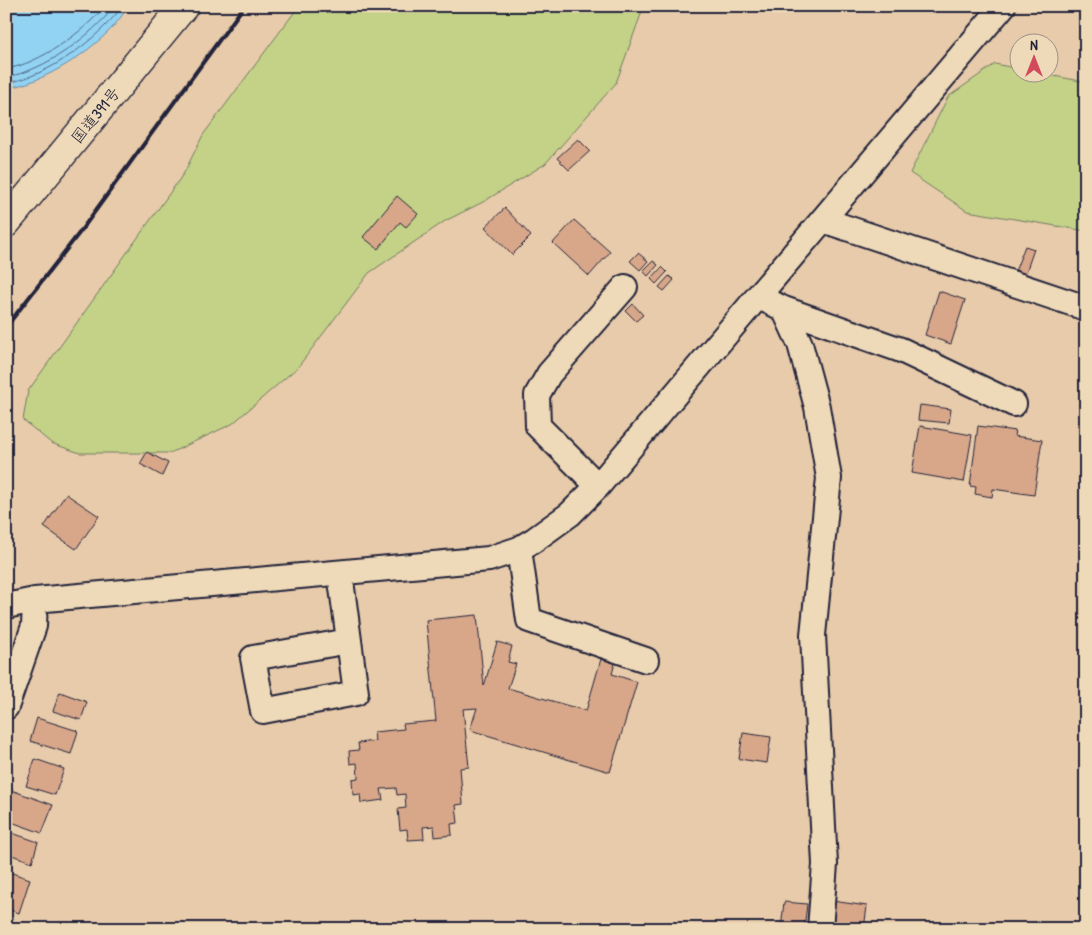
<svg xmlns="http://www.w3.org/2000/svg" width="1092" height="935" font-family="'Patrick Hand','Klee One',sans-serif">
	<style>
		.green { fill: #c3d287; stroke: #727a61 }
		.water { fill: #92d2f3; stroke: #658ca9 }
		.lines { fill: none; stroke-linecap: round; stroke-linejoin: round }
		.shore { stroke: #4f6885; stroke-width: 1 }
		.building { fill: #d8a78a; stroke: #22223b }
		.minor-casing { stroke: #22223b; stroke-width: 28 }
		.highway-casing { stroke: #22223b; stroke-width: 31 }
		.minor { stroke: #eedab8; stroke-width: 24 }
		.highway { stroke: #eedab8; stroke-width: 28 }
		.rail { stroke: #22223b; stroke-width: 4 }
		.labels { text-anchor: middle; stroke-width: 5; stroke-linejoin: round; paint-order: stroke }
		.street-label { font-size: 16px; fill: #22223b; stroke: #eedab8 }
	</style>
	<rect width="100%" height="100%" fill="#e7cbaa"/>
	<filter id="ink" filterUnits="userSpaceOnUse"><feTurbulence type="fractalNoise" baseFrequency=".02" numOctaves="2"/><feDisplacementMap in="SourceGraphic" scale="10" xChannelSelector="R" yChannelSelector="G"/><feConvolveMatrix kernelMatrix="1 2 1 2 8 2 1 2 1" color-interpolation-filters="sRGB"/></filter>
	<g filter="url(#ink)">
		<!-- green -->
		<path class="green" d="M 299,6 L 644,6 L 616,83 L 545,164 L 483,202 L 445,221 L 369,273 L 298,367 L 232,424 L 170,453 L 80,453 L 51,443 L 23,420 L 28,391 L 184,173 L 203,135 Z
			M 995,64 L 1019,69 L 1020,72 L 1038,73 L 1086,82 L 1086,231 L 967,211 L 910,173 L 948,97 Z"/>
		<!-- water -->
		<path class="water" d="M 6,6 L 129,6 C 122,15 115,26 107,33 C 81,58 42,83 6,88 Z"/>
		<g class="lines">
			<!-- shore -->
			<path class="shore" d="M 6,69 C 39,64 84,32 105,6
				M 6,77 C 45,71 91,36 115,6
				M 6,83 C 50,76 96,40 123,6"/>
		</g>
		<!-- building -->
		<path class="building" d="M 578,139 L 590,151 L 569,170 L 557,158 Z
			M 397,196 L 418,214 L 406,227 L 400,222 L 378,249 L 363,237 Z
			M 505,208 L 531,236 L 512,255 L 485,227 Z
			M 574,220 L 610,252 L 589,276 L 553,243 Z
			M 1025,246 L 1034,249 L 1024,278 L 1014,274 Z
			M 638,253 L 648,261 L 640,270 L 630,261 Z
			M 653,261 L 658,265 L 648,276 L 643,271 Z
			M 662,267 L 667,272 L 656,284 L 651,279 Z
			M 669,276 L 674,280 L 664,291 L 659,287 Z
			M 939,291 L 965,300 L 951,344 L 925,335 Z
			M 633,304 L 643,315 L 636,321 L 626,311 Z
			M 920,405 L 951,409 L 949,423 L 918,420 Z
			M 920,426 L 972,435 L 964,482 L 912,473 Z
			M 978,426 L 1015,431 L 1014,436 L 1042,440 L 1034,495 L 993,489 L 992,497 L 975,494 L 976,487 L 970,486 Z
			M 147,452 L 168,463 L 162,476 L 140,464 Z
			M 66,494 L 99,516 L 76,549 L 44,527 Z
			M 477,615 L 484,686 L 497,642 L 512,646 L 508,662 L 516,664 L 508,688 L 586,711 L 601,659 L 615,663 L 612,674 L 637,682 L 610,772 L 470,730 L 477,708 L 463,709 L 469,767 L 460,768 L 463,804 L 456,805 L 458,823 L 451,824 L 452,835 L 435,837 L 434,826 L 423,827 L 424,839 L 408,840 L 407,829 L 400,830 L 398,809 L 406,808 L 405,794 L 397,795 L 396,788 L 381,789 L 383,800 L 361,803 L 360,794 L 353,795 L 352,779 L 358,778 L 357,763 L 350,764 L 349,751 L 359,750 L 358,743 L 375,741 L 374,732 L 404,729 L 403,724 L 436,721 L 426,620 Z
			M 60,692 L 87,702 L 81,720 L 53,711 Z
			M 37,718 L 78,731 L 71,754 L 30,741 Z
			M 743,733 L 771,737 L 767,763 L 739,759 Z
			M 35,759 L 64,769 L 55,795 L 26,786 Z
			M 11,790 L 53,805 L 42,833 L 6,820 L 6,803 Z
			M 12,833 L 38,842 L 32,862 L 6,853 Z
			M 6,871 L 30,879 L 19,913 L 6,909 Z
			M 832,901 L 867,906 L 864,929 L 828,929 Z
			M 784,902 L 807,904 L 804,929 L 781,929 Z"/>
		<g class="lines">
			<defs>
				<path id="minor" d="M 823,220 L 1086,308
					M 759,297 L 784,309 L 800,344 L 817,407 L 829,478 L 813,635 L 825,864 L 820,929
					M 784,309 L 901,350 L 1014,404
					M 598,486 L 538,426 L 537,395 L 549,374 L 625,287
					M 519,549 L 529,620 L 646,660
					M 340,573 L 356,693 L 263,711 L 253,658 L 349,641
					M 6,606 L 35,600 L 489,559 L 519,549 L 534,540 L 570,514 L 598,486 L 1003,6
					M 6,707 L 34,626 L 35,600"/>
				<path id="highway" d="M 6,223 L 184,6"/>
			</defs>
			<!-- minor casing -->
			<use href="#minor" class="minor-casing"/>
			<!-- highway casing -->
			<use href="#highway" class="highway-casing"/>
			<!-- minor -->
			<use href="#minor" class="minor"/>
			<!-- highway -->
			<use href="#highway" class="highway"/>
			<!-- rail -->
			<path class="rail" d="M 6,327 L 80,232 L 244,6"/>
		</g>
	</g>
	<g class="labels">
		<!-- street labels -->
		<g class="street-label">
			<text transform="translate(95 115) rotate(-51)" y="6">国道391号</text>
		</g>
	</g>
	<!-- margin -->
	<rect width="1092" height="935" fill="none" stroke="#eedab8" stroke-width="25"/>
	<rect x="12" y="12" width="1067" height="910" fill="none" stroke="#22223b" stroke-width="2" filter="url(#ink)"/>
	<!-- north arrow -->
	<g transform="translate(1034 58)"><circle r="24" fill="#eedab8" stroke="#9c9086"/>
	<path d="M0-4L9 19L0 12L-9 19Z" fill="#d1495b"/>
	<text y="-8" font-size="14" font-weight="bold" text-anchor="middle" fill="#22223b">N</text>
	</g>
</svg>
